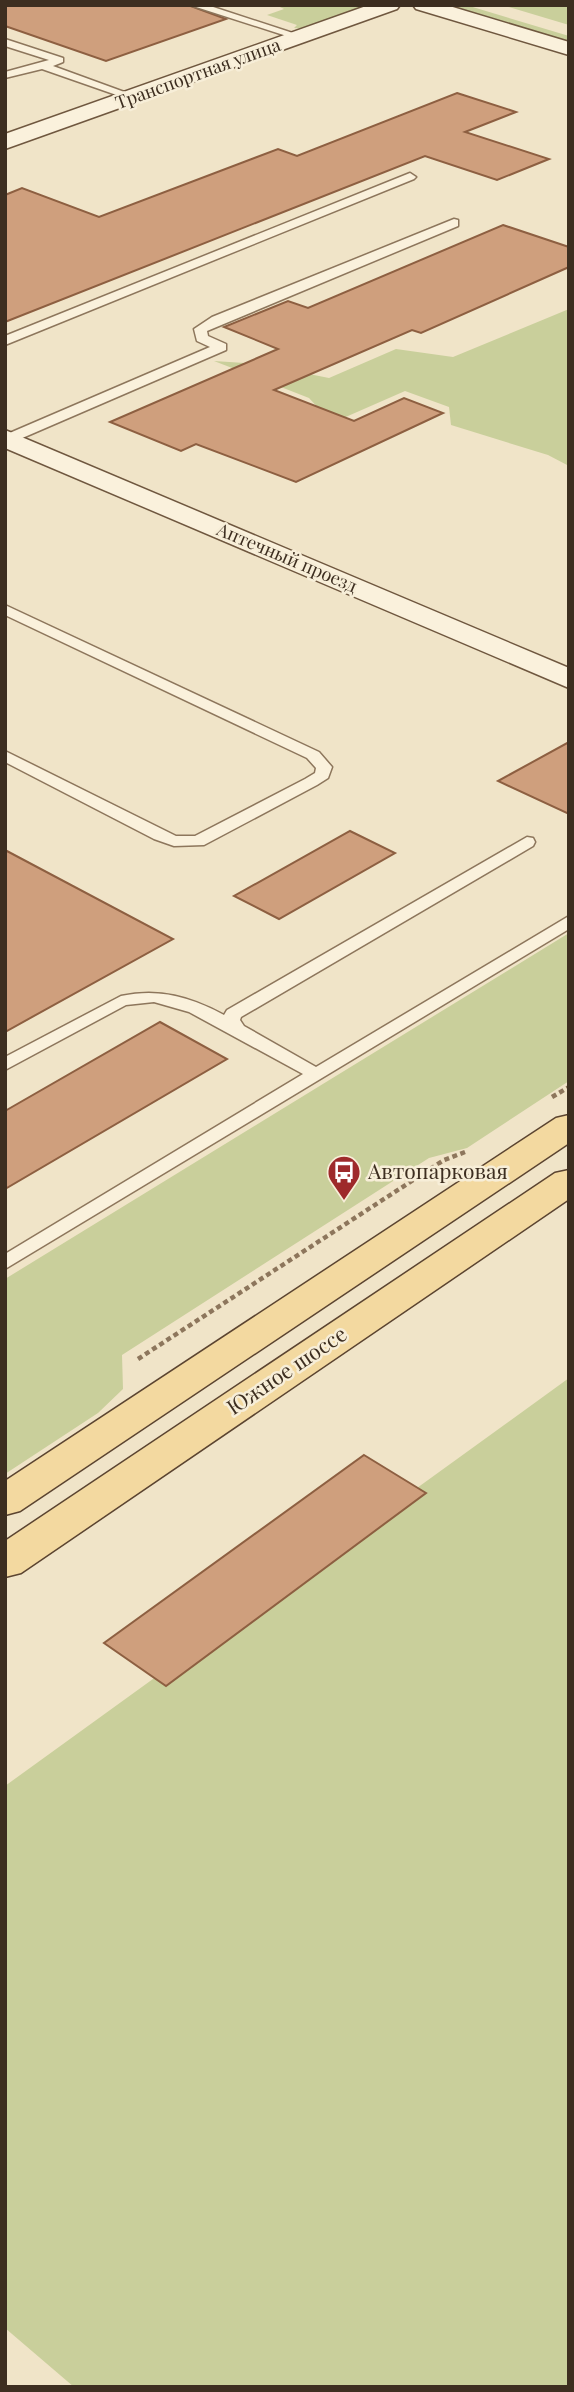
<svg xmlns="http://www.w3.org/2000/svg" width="574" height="2392" font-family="'Playfair Display',serif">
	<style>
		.green { fill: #c9cf9b }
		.building { fill: #cf9f7d; stroke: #8d5f41; stroke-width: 2 }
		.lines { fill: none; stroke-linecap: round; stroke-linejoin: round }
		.lane-casing { stroke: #8d765c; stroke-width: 3 }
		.secondary-casing { stroke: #6f573f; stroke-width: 3 }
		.primary-casing { stroke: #5b4430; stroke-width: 3 }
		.path { stroke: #8d765c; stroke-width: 4.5; stroke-dasharray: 5 3.5; stroke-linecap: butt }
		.lane { fill: #faf1dc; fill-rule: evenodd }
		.secondary { fill: #faf1dc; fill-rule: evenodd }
		.primary { fill: #f3d9a0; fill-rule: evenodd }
		.labels { text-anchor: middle; stroke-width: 5; stroke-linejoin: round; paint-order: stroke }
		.far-street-label { font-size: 18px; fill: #3d2e20; stroke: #f7eed8 }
		.poi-label { font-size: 21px; fill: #3d2e20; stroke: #f7eed8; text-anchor: start }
		.street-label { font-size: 21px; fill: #3d2e20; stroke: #f7eed8 }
	</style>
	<rect width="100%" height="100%" fill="#f0e4c8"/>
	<!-- green -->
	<path class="green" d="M 280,5 L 372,5 L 305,29 L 294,28 L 297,25 L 267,15 L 284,9 L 278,6 Z
		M 444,5 L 466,5 L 569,36 L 569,42 Z
		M 502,5 L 569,5 L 569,25 Z
		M 569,309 L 569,466 L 548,455 L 451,425 L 449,407 L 405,391 L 332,423 L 309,398 L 214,361 L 259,364 L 329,378 L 396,349 L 453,357 Z
		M 569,933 L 569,1081 L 467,1148 L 429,1158 L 122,1355 L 123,1389 L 98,1413 L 5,1474 L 5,1279 Z
		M 569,1378 L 569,2387 L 74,2387 L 5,2328 L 5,1786 Z"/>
	<!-- building -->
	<path class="building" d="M 5,5 L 188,5 L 226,19 L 106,61 L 5,26 Z
		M 457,93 L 516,112 L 465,132 L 549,159 L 497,180 L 425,156 L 5,322 L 5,195 L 22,188 L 99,217 L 278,149 L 297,156 Z
		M 503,225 L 569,247 L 569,267 L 421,333 L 412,330 L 274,390 L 354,421 L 404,398 L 443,413 L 296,482 L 196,444 L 181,451 L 110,422 L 278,349 L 224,327 L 288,301 L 308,308 Z
		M 569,742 L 569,814 L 498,781 Z
		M 350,831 L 395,853 L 279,919 L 234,896 Z
		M 5,850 L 173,939 L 5,1032 Z
		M 160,1022 L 227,1059 L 5,1189 L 5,1111 Z
		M 364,1455 L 426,1493 L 166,1686 L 104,1643 Z"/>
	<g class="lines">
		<defs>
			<path id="lane" d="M 190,5 L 207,5 L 305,37 L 296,39 Z
				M 5,39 L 63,58 L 63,62 L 53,66 L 138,97 L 128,99 L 42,69 L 5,78 L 5,72 L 49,60 L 5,46 Z
				M 410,173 L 416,177 L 414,179 L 5,345 L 5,336 Z
				M 454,219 L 458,220 L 458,226 L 207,331 L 208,336 L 226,344 L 226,350 L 13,442 L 5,442 L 5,435 L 210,347 L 197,341 L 194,329 L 212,317 Z
				M 5,605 L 319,752 L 332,767 L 328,778 L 317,785 L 204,845 L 174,846 L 154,839 L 5,762 L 5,751 L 176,836 L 195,836 L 305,779 L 315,773 L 316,768 L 307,758 L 5,615 Z
				M 527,837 L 533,838 L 535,842 L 533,846 L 241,1017 L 240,1020 L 244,1026 L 316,1067 L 569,916 L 569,929 L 5,1269 L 5,1254 L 303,1074 L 189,1012 L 154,1002 L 126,1005 L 5,1070 L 5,1057 L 121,996 C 160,988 190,997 224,1015 L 227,1010 Z"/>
			<path id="secondary" d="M 369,5 L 400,5 L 397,9 L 5,149 L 5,134 Z
				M 413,5 L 446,5 L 569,42 L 569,55 L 416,9 Z
				M 5,430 L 569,668 L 569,688 L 5,448 Z"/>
			<path id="primary" d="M 569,1115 L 569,1143 L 20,1511 L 5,1515 L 5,1481 L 556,1118 Z
				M 569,1170 L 569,1199 L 21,1573 L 5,1577 L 5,1541 L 555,1173 Z"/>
		</defs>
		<!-- lane casing -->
		<use href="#lane" class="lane-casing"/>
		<!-- secondary casing -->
		<use href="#secondary" class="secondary-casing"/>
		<!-- primary casing -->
		<use href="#primary" class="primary-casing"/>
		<!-- path -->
		<path class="path" d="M 552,1097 L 569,1087
			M 138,1359 L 444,1160 L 465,1152"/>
		<!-- lane -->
		<use href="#lane" class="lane"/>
		<!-- secondary -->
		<use href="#secondary" class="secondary"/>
		<!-- primary -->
		<use href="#primary" class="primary"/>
	</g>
	<!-- icons -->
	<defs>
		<symbol id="bus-pin" viewBox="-11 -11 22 30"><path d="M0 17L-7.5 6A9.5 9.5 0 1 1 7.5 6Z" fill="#9e2a2b" stroke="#f7eed8"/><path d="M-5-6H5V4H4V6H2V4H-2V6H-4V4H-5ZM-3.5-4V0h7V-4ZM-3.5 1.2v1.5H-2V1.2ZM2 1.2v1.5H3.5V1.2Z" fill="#fff"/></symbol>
	</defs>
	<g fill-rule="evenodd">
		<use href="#bus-pin" x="325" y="1153" width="38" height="52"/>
	</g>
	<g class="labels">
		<!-- far-street labels -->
		<g class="far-street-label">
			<text transform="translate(198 74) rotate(-20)" y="6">Транспортная улица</text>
			<text transform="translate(287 558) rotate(23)" y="6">Аптечный проезд</text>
		</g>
		<!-- poi labels -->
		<g class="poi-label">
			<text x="368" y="1179">Автопарковая</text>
		</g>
		<!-- street labels -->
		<g class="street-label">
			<text transform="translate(287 1371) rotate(-34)" y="7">Южное шоссе</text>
		</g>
	</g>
	<!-- border -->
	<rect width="574" height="2392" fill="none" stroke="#3d2e20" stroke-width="14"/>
</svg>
